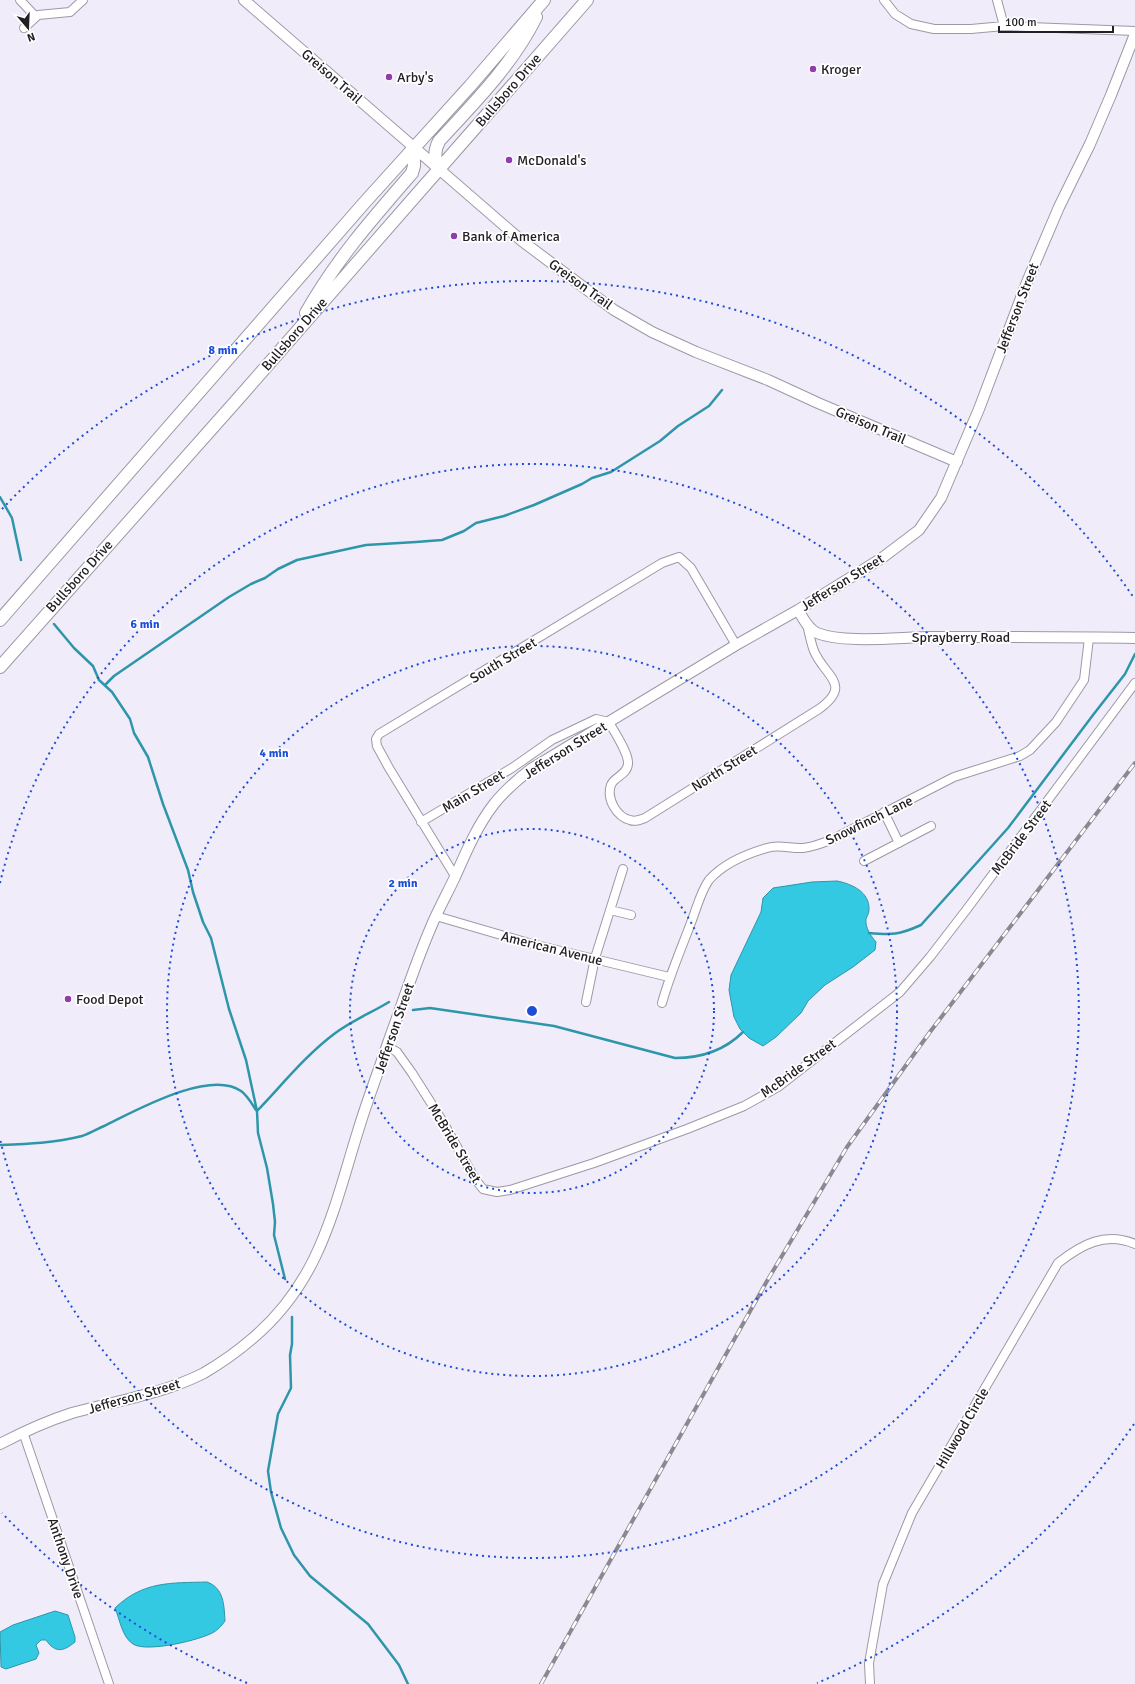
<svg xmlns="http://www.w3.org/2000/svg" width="1135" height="1684" font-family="Signika,sans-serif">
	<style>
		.water { fill: #33c9e3; stroke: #2e96aa }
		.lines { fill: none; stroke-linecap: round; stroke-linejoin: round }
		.stream { stroke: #2e96aa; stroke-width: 2.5 }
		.minor-casing { stroke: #9d98a5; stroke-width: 10 }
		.tertiary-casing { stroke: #9d98a5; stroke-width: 12 }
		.primary-casing { stroke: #9d98a5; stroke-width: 14 }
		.minor { stroke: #fff; stroke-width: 8 }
		.tertiary { stroke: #fff; stroke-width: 10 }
		.primary { stroke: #fff; stroke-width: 12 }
		.rail-casing { stroke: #8c8891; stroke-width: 4 }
		.rail { stroke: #fff; stroke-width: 2.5; stroke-dasharray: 8; stroke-linecap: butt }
		.ring { fill: none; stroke: #1d4ed8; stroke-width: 2; stroke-dasharray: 2 4 }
		.poi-dot { fill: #8f3dac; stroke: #fff; stroke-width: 1.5 }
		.labels { text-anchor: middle; stroke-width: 3.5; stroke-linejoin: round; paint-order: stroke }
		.poi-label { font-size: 14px; fill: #222025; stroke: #fff; text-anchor: start }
		.street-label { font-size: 14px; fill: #222025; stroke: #fff }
		.centre { fill: #1d4ed8; stroke: #fff; stroke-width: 2 }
		.ring-label { font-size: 12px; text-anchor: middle; font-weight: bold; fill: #1d4ed8; stroke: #fff; stroke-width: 3.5; stroke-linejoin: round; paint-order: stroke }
	</style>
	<rect width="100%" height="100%" fill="#f1ecf9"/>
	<!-- water -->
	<path class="water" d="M 837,881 C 852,884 870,892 869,910 C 869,913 867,916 866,919 C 865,928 871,936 876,942 L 875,950 L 853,967 L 825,985 L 808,1001 L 801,1013 L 776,1037 L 763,1046 L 749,1038 L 740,1029 L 734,1017 L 729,990 L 731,975 L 761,912 L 763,898 L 773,888 L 812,882 Z
		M 207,1582 C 224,1588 224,1605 225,1621 C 222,1625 219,1629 214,1632 C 201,1640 146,1653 133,1644 C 122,1637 120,1620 115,1608 C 143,1581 171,1583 207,1582 Z
		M 55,1611 L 68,1615 L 75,1637 L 75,1642 C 63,1652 55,1653 46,1640 L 41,1640 L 36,1645 L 39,1653 L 36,1659 L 6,1669 L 1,1667 L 0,1632 L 13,1625 Z"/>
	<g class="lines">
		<!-- stream -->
		<path class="stream" d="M 0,497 L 12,518 L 21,560
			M 54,624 L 74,648 L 93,666 L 99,680 L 112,692 L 130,719 L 134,733 L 148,757 L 163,804 L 188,870 L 193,892 L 203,922 L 211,938 L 229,1009 L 246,1060 L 257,1111 L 258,1133 L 267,1168 L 273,1204 L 275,1222 L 274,1235 L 285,1279
			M 105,685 L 114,676 L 229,597 L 251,584 L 265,578 L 278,569 L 297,560 L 366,545 L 416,542 L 442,540 L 464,531 L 476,523 L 504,516 L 534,505 L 582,484 L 592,478 L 611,472 L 660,441 L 678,426 L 709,406 L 722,390
			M 869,933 C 892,935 899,935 921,925 L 1008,828 L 1093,715 L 1125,674 L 1135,654
			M 413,1010 L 430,1008 L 554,1026 L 675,1058 C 701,1058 724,1051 743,1032
			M 257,1111 C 281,1086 306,1055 334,1034 C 351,1021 371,1013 389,1002
			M 0,1145 C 27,1144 55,1143 82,1136 C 89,1134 97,1129 104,1126 C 135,1111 209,1069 241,1091 C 247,1095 252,1104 256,1110
			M 292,1317 L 292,1344 L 290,1355 L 291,1388 L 278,1414 L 268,1471 L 271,1492 L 281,1528 L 294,1555 L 310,1576 L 368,1624 L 399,1665 L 408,1684"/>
		<defs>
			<path id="minor" d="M 20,0 L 36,17
				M 884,0 L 895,14 L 911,24 L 934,29 L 971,29 L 1004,26 L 1135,31
				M 997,0 L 1004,26
				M 24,28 L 38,15 L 70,12 L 83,0
				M 884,812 L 899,843
				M 421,822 L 512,768 L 552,740 L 596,719 L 609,722 C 614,732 629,753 628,764 C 627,775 614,777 611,785 C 606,799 617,817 630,820 C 635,822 640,820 645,818 L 819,709 C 853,684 825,677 814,651 C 811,643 809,633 807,624
				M 864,861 L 931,826
				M 455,876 L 389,768 L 377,746 L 376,739 L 379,734 L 662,563 L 679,557 L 691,568 L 736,645
				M 610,910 L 631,915
				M 436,916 L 532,944 L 669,977
				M 586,1002 L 595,958 L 623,869
				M 662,1003 C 670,974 682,947 692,920 C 697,907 701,891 709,880 C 724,863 746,854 767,848 C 779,844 791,849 803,848 C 814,847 823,843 833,839 L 954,777 L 1020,756 L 1030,750 L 1056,722 L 1084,680 L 1089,638
				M 387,1046 L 397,1052 L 412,1073 L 443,1122 L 475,1179 L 483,1189 L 497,1192 L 510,1190 L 594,1163 L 687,1129 L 744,1106 L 778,1087 L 900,992 L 930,957 L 967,909 L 1135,683
				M 23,1432 L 109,1684
				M 870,1684 L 869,1663 L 883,1584 L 912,1513 L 1058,1263 C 1081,1245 1105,1231 1135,1244"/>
			<path id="tertiary" d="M 244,0 L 522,241 L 614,310 L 652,332 L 696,352 L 768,380 L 818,403 L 957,462
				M 798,610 C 803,618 808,629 817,633 C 845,644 900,637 932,637 C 1000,637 1067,637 1135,638
				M 0,1444 C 23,1432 47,1421 72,1413 C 116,1401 163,1394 204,1373 C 221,1363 238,1351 253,1338 C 320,1281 333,1211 358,1131 C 367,1101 379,1070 389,1040 C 403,1002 415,964 431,927 C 438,910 447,894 455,877 C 466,852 477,826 494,804 C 505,790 517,780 531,769 L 736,645 L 798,610 L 882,558 L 919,530 L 941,498 L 979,409 L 1027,282 L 1059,207 L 1090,144 L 1111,95 L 1135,34"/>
			<path id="primary" d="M 439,169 C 434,160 434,151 439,141 C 474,103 513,64 536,17
				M 306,313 C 336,260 372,219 412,173 L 414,166 L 414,147
				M 0,620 L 365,202 L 470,86 L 544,0
				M 0,667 L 237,400 L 587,0"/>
		</defs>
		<!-- minor casing -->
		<use href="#minor" class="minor-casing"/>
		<!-- tertiary casing -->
		<use href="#tertiary" class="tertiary-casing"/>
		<!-- primary casing -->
		<use href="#primary" class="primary-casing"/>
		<!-- minor -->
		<use href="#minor" class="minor"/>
		<!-- tertiary -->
		<use href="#tertiary" class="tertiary"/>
		<!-- primary -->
		<use href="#primary" class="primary"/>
		<defs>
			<path id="rail" d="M 541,1684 L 767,1281 L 847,1147 L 930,1032 L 1135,763"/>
		</defs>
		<!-- rail casing -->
		<use href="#rail" class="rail-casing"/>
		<!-- rail -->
		<use href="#rail" class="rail"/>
	</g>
	<!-- distance rings -->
	<g class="ring">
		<circle cx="532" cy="1011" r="182"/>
		<circle cx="532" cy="1011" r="365"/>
		<path d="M0 883A547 547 0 1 1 0 1139"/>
		<path d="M1134 1424A730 730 0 0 1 817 1683M247 1683A730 730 0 0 1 2 1513M2 509A730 730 0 0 1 1134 598"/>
	</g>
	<!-- markers -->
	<g class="poi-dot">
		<circle cx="813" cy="69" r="4"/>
		<circle cx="389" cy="77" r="4"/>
		<circle cx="509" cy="160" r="4"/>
		<circle cx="454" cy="236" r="4"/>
		<circle cx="68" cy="999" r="4"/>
	</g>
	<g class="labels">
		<!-- poi labels -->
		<g class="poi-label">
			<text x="821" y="74">Kroger</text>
			<text x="397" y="82">Arby's</text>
			<text x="517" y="165">McDonald's</text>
			<text x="462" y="241">Bank of America</text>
			<text x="76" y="1004">Food Depot</text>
		</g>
		<!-- street labels -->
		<g class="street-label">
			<text transform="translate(332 76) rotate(41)" y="5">Greison Trail</text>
			<text transform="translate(508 90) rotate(-49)" y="5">Bullsboro Drive</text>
			<text transform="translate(581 284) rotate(36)" y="5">Greison Trail</text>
			<text transform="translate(1017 308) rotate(-69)" y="5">Jefferson Street</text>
			<text transform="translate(294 334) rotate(-49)" y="5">Bullsboro Drive</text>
			<text transform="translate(871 425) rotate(23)" y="5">Greison Trail</text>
			<text transform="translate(79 576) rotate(-48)" y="5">Bullsboro Drive</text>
			<text transform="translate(842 582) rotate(-32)" y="5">Jefferson Street</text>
			<text x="961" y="642">Sprayberry Road</text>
			<text transform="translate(503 660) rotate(-31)" y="5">South Street</text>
			<text transform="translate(565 750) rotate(-32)" y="5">Jefferson Street</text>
			<text transform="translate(724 768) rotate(-32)" y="5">North Street</text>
			<text transform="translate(473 791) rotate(-31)" y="5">Main Street</text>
			<text transform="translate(869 820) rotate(-26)" y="5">Snowfinch Lane</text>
			<text transform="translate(1021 837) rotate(-53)" y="5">McBride Street</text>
			<text transform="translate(552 948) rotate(14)" y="5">American Avenue</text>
			<text transform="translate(394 1028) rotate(-71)" y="5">Jefferson Street</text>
			<text transform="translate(798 1068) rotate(-36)" y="5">McBride Street</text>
			<text transform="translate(455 1143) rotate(59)" y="5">McBride Street</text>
			<text transform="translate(134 1396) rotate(-16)" y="5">Jefferson Street</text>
			<text transform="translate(962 1428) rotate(-60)" y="5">Hillwood Circle</text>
			<text transform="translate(66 1558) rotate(71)" y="5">Anthony Drive</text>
		</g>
	</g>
	<circle cx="532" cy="1011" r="6" class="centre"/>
	<g class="ring-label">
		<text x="223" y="354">8 min</text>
		<text x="145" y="628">6 min</text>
		<text x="274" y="757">4 min</text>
		<text x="403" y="887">2 min</text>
	</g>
	<!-- north arrow -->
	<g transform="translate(28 28) rotate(161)" stroke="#ffffff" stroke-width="3" paint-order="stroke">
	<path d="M0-3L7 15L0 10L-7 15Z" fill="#222025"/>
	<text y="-6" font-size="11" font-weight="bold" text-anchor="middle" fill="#222025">N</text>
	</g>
	<!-- scale -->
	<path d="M999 26v6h114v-6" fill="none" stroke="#222025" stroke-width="2"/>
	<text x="1005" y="26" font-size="12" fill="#222025" stroke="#ffffff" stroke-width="3" paint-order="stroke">100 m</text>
</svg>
